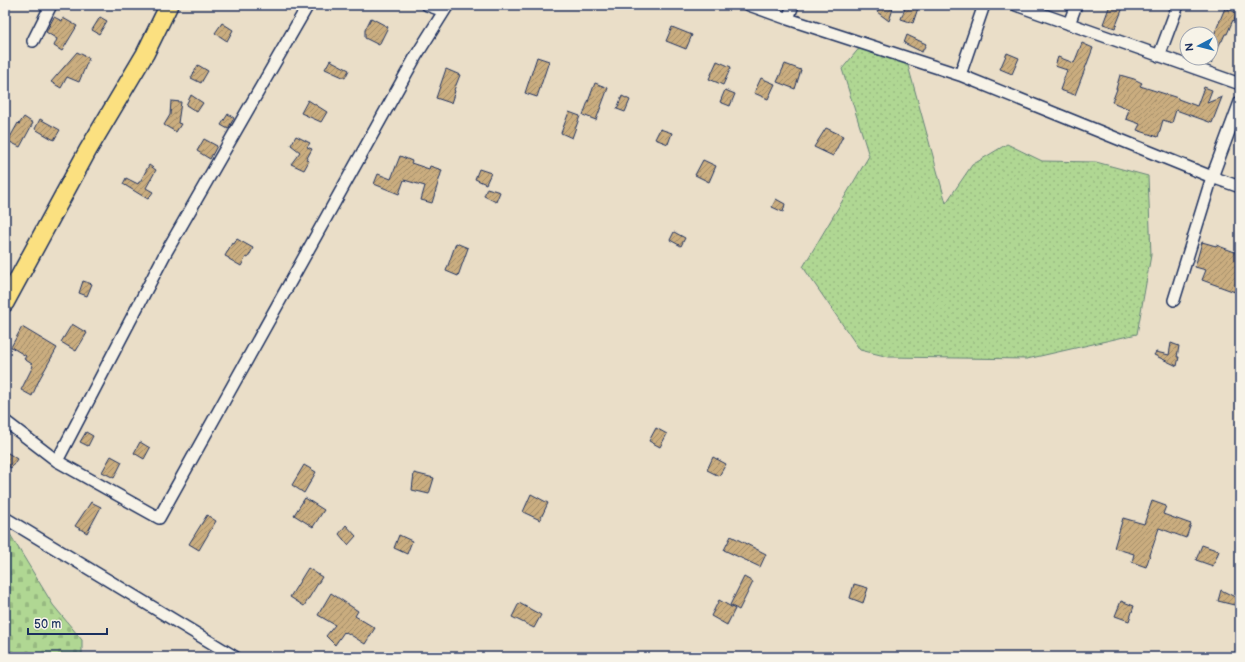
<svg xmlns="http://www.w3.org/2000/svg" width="1245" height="662" font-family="'Balsamiq Sans',sans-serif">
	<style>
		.grass { fill: url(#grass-dots); stroke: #668378 }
		.cemetery { fill: url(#cemetery-stones); stroke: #668378 }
		.building { fill: url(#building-hatch); stroke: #1b2f5e }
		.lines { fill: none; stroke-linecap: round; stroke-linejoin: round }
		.minor-casing { stroke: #1b2f5e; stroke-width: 14 }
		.primary-casing { stroke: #1b2f5e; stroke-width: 20 }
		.minor { stroke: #f7f3e8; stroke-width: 11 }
		.primary { stroke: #fbe080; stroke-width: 17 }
	</style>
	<defs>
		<pattern id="grass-dots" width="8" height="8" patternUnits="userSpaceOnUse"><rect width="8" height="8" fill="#b0d793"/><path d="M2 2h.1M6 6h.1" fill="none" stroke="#97b981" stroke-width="1.8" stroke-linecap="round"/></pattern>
		<pattern id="cemetery-stones" width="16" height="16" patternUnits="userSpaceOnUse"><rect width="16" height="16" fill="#b0d793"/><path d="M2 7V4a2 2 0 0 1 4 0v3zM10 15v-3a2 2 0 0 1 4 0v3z" fill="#97b981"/></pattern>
		<pattern id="building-hatch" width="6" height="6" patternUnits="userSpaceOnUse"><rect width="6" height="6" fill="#caad7f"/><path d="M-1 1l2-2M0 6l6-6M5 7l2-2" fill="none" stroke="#a38d6b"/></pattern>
	</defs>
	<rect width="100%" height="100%" fill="#eadec8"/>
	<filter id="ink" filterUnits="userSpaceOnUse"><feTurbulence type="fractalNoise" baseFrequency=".025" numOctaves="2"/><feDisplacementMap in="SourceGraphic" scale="8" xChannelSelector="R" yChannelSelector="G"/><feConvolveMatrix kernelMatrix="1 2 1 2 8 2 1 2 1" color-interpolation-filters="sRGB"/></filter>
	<g filter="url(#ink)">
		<!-- grass -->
		<path class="grass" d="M 861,46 L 907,62 L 946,203 L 972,165 L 1007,144 L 1042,161 L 1096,162 L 1148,176 L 1151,255 L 1137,334 L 1027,359 L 889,357 L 860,350 L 803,267 L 869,156 L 842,69 Z"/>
		<!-- cemetery -->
		<path class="cemetery" d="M 5,526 L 53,605 L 82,640 L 82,657 L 5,657 Z"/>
		<!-- building -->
		<path class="building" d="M 881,5 L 884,5 L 893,9 L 889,21 L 877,12 Z
			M 906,5 L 919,5 L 913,23 L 901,19 Z
			M 1110,5 L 1124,5 L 1115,28 L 1103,24 Z
			M 1225,8 L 1237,13 L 1234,21 L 1233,20 L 1227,34 L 1225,34 L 1222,41 L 1221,41 L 1211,64 L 1211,42 Z
			M 54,17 L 62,21 L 63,18 L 77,26 L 62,51 L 54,46 L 57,39 L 46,32 Z
			M 100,17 L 107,21 L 99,34 L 92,30 Z
			M 371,18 L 388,27 L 379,45 L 365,38 L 365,30 Z
			M 222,23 L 233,30 L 227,41 L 215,33 Z
			M 672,27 L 692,35 L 686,49 L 666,41 Z
			M 907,35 L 926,44 L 922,52 L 904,43 Z
			M 1082,43 L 1093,48 L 1075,95 L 1060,90 L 1067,70 L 1055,66 L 1058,57 L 1074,63 Z
			M 77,52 L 89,58 L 79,82 L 67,77 L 61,88 L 51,82 Z
			M 1007,53 L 1019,58 L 1012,74 L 1000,69 Z
			M 537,57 L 549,61 L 537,97 L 525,93 Z
			M 330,60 L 349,70 L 345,78 L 325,69 Z
			M 717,61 L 731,67 L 723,85 L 709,79 Z
			M 785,64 L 801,70 L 795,89 L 777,82 Z
			M 198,65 L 208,71 L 201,83 L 191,78 Z
			M 446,69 L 460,75 L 454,90 L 455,91 L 451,103 L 436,98 Z
			M 1120,75 L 1134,79 L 1142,83 L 1140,86 L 1178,98 L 1178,99 L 1197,106 L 1204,87 L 1212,90 L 1207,103 L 1222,97 L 1212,123 L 1176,110 L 1172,123 L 1163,120 L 1158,137 L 1137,130 L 1140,124 L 1126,119 L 1129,109 L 1112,102 L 1117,89 L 1116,89 Z
			M 761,78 L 775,84 L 768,99 L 754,93 Z
			M 595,83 L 608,88 L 596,120 L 583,115 Z
			M 725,90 L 735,94 L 730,106 L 720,102 Z
			M 191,95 L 203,103 L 197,112 L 186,105 Z
			M 622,96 L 630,100 L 625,112 L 617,109 Z
			M 308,100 L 327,112 L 321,122 L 301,113 Z
			M 171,101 L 181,102 L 178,123 L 181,124 L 176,132 L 164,125 L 170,115 Z
			M 569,112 L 580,116 L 572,138 L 561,133 Z
			M 228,114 L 234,118 L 228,129 L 221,125 Z
			M 24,117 L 33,123 L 20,147 L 8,141 L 18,123 L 19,124 Z
			M 40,119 L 60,130 L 54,140 L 35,129 Z
			M 826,128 L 843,136 L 833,156 L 814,147 Z
			M 660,129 L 672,133 L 668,144 L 655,139 Z
			M 296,136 L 310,143 L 307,147 L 312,149 L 306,160 L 309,161 L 304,170 L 291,164 L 300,152 L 291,145 Z
			M 204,139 L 217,146 L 210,159 L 197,151 Z
			M 400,156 L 412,161 L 411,163 L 429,169 L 430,166 L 442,170 L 432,203 L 421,200 L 425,186 L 404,180 L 399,194 L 374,184 L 378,174 L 391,179 Z
			M 703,160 L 716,166 L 709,182 L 695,175 Z
			M 149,165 L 156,170 L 146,188 L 153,192 L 148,199 L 141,195 L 123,184 L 126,178 L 138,184 L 139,182 L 140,182 Z
			M 479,169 L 491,173 L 486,184 L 475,179 Z
			M 487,188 L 500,192 L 496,202 L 484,196 Z
			M 776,199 L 785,204 L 783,212 L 772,207 Z
			M 674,232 L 685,238 L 681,246 L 670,240 Z
			M 237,239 L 253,248 L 248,258 L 246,257 L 241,266 L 229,259 L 229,258 L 225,256 L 232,243 L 234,244 Z
			M 1202,242 L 1216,246 L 1216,245 L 1240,254 L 1240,277 L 1235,292 L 1202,280 L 1206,270 L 1195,267 Z
			M 456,243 L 468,248 L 458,276 L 446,271 Z
			M 83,281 L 92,284 L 87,296 L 79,293 Z
			M 72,324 L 87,333 L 76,351 L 61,342 Z
			M 22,327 L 57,348 L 40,378 L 32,396 L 21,390 L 33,366 L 31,365 L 32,364 L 24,359 L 26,356 L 11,347 Z
			M 1171,343 L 1179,346 L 1177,357 L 1179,357 L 1177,366 L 1154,355 L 1156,352 L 1169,355 Z
			M 656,428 L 667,434 L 660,447 L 649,441 Z
			M 86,432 L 93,436 L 88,446 L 80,442 Z
			M 140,442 L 150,448 L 144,459 L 134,453 Z
			M 5,451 L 17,459 L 11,468 L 5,464 Z
			M 111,456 L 122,462 L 114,478 L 102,472 Z
			M 713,457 L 726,464 L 719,476 L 707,470 Z
			M 304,465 L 316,472 L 304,493 L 292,485 Z
			M 414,473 L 434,478 L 429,494 L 412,490 Z
			M 531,494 L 548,503 L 540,520 L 523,512 Z
			M 305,498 L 324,510 L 313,527 L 294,515 Z
			M 1152,501 L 1166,506 L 1163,514 L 1191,524 L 1186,538 L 1159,528 L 1146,567 L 1132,562 L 1134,554 L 1114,548 L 1123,518 L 1144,524 Z
			M 91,502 L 101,507 L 87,533 L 75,526 Z
			M 207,515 L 216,521 L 199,550 L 189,544 Z
			M 346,525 L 356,536 L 348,545 L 339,534 Z
			M 399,535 L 412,541 L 407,554 L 394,548 Z
			M 731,536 L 766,554 L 760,567 L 724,550 Z
			M 1202,545 L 1219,551 L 1213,566 L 1196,560 Z
			M 308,568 L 322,577 L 304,606 L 290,597 Z
			M 744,577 L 753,582 L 739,610 L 730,605 Z
			M 854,584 L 868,588 L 863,603 L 850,598 Z
			M 1221,590 L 1235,597 L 1234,605 L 1218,601 Z
			M 331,593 L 358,611 L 355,616 L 375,628 L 365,644 L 346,632 L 345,633 L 344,632 L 335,645 L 326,636 L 335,625 L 318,615 Z
			M 719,600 L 735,609 L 727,625 L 711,616 Z
			M 1121,601 L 1134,606 L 1129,621 L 1115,616 Z
			M 519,603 L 541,615 L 534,628 L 512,617 Z"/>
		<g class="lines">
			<defs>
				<path id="minor" d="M 427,5 L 444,11
					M 749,5 L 788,19 L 960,75 L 1212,177 L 1240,187
					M 1016,5 L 1240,84
					M 788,19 L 793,5
					M 1069,24 L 1076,5
					M 33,41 L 51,5
					M 1159,56 L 1178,5
					M 960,75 L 984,5
					M 1174,300 L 1212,177 L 1240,102
					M 5,421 L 57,461 L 159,518 L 416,56 L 448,5
					M 57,461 L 165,254 L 308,5
					M 5,518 L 235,657"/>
				<path id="primary" d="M 5,303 L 88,150 L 145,54 L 169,5"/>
			</defs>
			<!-- minor casing -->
			<use href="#minor" class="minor-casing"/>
			<!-- primary casing -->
			<use href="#primary" class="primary-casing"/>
			<!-- minor -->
			<use href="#minor" class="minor"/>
			<!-- primary -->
			<use href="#primary" class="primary"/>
		</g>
	</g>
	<!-- margin -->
	<rect width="1245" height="662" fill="none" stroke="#f7f3e8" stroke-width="20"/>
	<rect x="10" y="10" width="1225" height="642" fill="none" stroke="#1b2f5e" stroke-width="1.5" filter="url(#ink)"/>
	<!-- north arrow -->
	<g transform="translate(1199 46) rotate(263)"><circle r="19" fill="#f7f3e8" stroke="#9fa5b1"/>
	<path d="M0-3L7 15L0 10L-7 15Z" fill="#1f6fb2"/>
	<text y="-6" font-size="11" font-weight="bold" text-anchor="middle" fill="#1b2f5e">N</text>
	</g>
	<!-- scale -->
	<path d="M28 628v6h79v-6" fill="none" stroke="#1b2f5e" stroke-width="2"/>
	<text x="34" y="628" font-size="12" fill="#1b2f5e" stroke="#f7f3e8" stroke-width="3" paint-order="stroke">50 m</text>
</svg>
